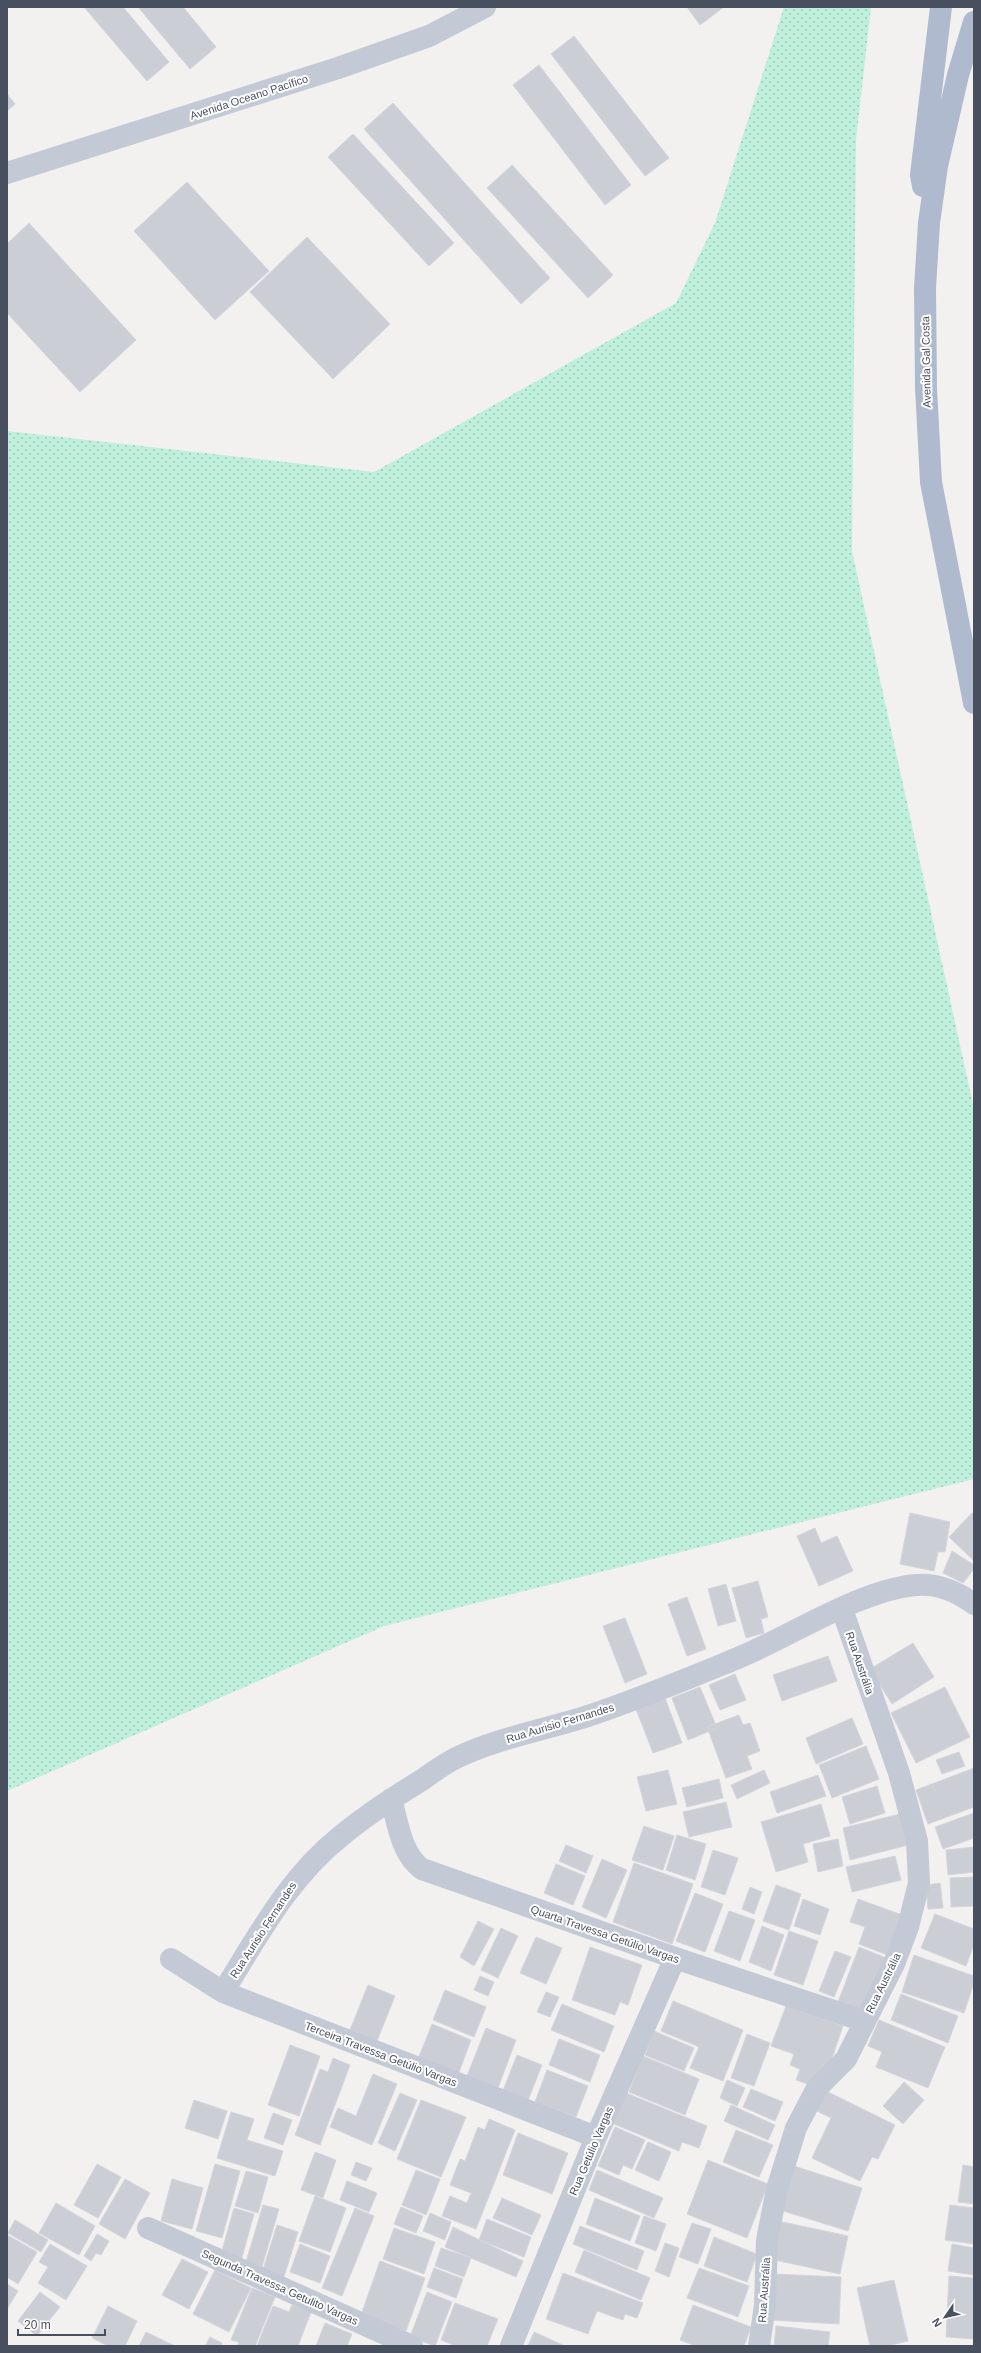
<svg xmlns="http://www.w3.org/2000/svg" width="981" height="2353" font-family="Arial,sans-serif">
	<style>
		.garden { fill: url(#garden-dots) }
		.building { fill: #ccced6; stroke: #d4d5dc }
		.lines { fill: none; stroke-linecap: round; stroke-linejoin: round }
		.minor { stroke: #c4cad5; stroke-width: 22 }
		.tertiary { stroke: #c4cad5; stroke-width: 22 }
		.primary { stroke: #b0bacf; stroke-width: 22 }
		.labels { text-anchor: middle; stroke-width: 4; stroke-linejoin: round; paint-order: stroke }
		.street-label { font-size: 11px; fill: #484f5f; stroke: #fff }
	</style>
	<defs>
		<pattern id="garden-dots" width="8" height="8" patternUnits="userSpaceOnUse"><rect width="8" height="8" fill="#bff0dc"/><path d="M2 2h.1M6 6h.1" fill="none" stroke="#9dc5b6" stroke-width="1.8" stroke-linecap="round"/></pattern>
	</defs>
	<rect width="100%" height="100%" fill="#f3f1f0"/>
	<!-- garden -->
	<path class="garden" d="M 784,7 L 871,7 L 856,140 L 852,551 L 974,1109 L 974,1479 L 384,1626 L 7,1791 L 7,431 L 374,472 L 676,303 L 715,223 Z"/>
	<!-- building -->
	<path class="building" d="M 84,7 L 123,7 L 169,62 L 147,81 Z
		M 138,7 L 183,7 L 216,47 L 190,69 Z
		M 687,7 L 724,7 L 700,25 Z
		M 574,36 L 669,158 L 645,176 L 551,54 Z
		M 539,65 L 631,185 L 605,205 L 513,85 Z
		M 7,94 L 15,104 L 7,111 Z
		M 393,103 L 550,278 L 521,304 L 364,129 Z
		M 353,134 L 454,243 L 429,266 L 328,157 Z
		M 512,165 L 613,275 L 588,298 L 487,188 Z
		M 187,182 L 269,271 L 215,320 L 134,231 Z
		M 29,223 L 136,340 L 80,392 L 7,313 L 7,244 Z
		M 307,237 L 390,324 L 333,379 L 250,292 Z
		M 910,1513 L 950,1522 L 945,1552 L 938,1552 L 934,1571 L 900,1564 Z
		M 972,1513 L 974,1515 L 974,1561 L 949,1537 Z
		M 815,1528 L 821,1543 L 837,1536 L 853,1571 L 819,1586 L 797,1536 Z
		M 952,1551 L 974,1565 L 974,1569 L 963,1583 L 943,1573 Z
		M 758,1581 L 768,1617 L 761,1619 L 764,1633 L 746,1638 L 732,1588 Z
		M 726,1584 L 736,1621 L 718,1626 L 708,1589 Z
		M 687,1597 L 706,1649 L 687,1656 L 668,1604 Z
		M 625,1618 L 647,1674 L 625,1683 L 603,1626 Z
		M 913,1643 L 934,1677 L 892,1704 L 870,1669 Z
		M 828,1656 L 837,1681 L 782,1701 L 773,1675 Z
		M 735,1674 L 746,1700 L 720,1710 L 709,1685 Z
		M 700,1687 L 717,1728 L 688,1740 L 672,1698 Z
		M 945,1687 L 970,1737 L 916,1763 L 891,1713 Z
		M 665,1698 L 682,1743 L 653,1753 L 636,1709 Z
		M 739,1715 L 743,1725 L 750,1723 L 760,1751 L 747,1756 L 752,1769 L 726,1778 L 707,1727 Z
		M 852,1718 L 863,1744 L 816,1764 L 806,1738 Z
		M 866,1746 L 879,1779 L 832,1798 L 819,1765 Z
		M 959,1752 L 965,1766 L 942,1774 L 936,1760 Z
		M 974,1768 L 974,1807 L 928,1824 L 916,1790 Z
		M 668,1770 L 677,1804 L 646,1811 L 637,1777 Z
		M 764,1770 L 770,1783 L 737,1799 L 731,1785 Z
		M 818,1775 L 826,1796 L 777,1813 L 770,1792 Z
		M 719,1779 L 723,1798 L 687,1807 L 682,1788 Z
		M 877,1786 L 885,1813 L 850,1824 L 842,1797 Z
		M 726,1802 L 732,1827 L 689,1837 L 683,1812 Z
		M 821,1804 L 830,1836 L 803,1844 L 808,1862 L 776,1872 L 761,1822 Z
		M 974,1813 L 974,1838 L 943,1849 L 935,1827 Z
		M 900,1814 L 908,1845 L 850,1860 L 843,1828 Z
		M 644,1826 L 674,1836 L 663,1870 L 632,1860 Z
		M 677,1835 L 706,1844 L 695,1880 L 666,1870 Z
		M 838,1839 L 843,1866 L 818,1872 L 813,1844 Z
		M 566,1845 L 593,1856 L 586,1873 L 559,1861 Z
		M 974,1847 L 974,1872 L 948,1875 L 946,1850 Z
		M 713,1850 L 738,1858 L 725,1895 L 701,1887 Z
		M 895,1856 L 901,1880 L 852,1892 L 846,1867 Z
		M 602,1859 L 627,1870 L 606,1918 L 582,1907 Z
		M 634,1863 L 693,1884 L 672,1944 L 613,1922 Z
		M 556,1864 L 585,1876 L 573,1905 L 544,1893 Z
		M 974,1877 L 974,1906 L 951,1907 L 950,1878 Z
		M 940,1883 L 943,1908 L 928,1909 L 926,1885 Z
		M 776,1885 L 801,1894 L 789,1930 L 763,1921 Z
		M 750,1887 L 762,1892 L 754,1914 L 742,1909 Z
		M 695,1893 L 723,1904 L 705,1952 L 676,1941 Z
		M 803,1899 L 829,1909 L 820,1935 L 794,1926 Z
		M 858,1899 L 905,1916 L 890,1956 L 859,1944 L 865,1927 L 850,1922 Z
		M 729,1911 L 755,1920 L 740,1961 L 714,1951 Z
		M 935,1914 L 974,1929 L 974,1944 L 966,1966 L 921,1948 Z
		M 478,1921 L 494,1929 L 474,1966 L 460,1957 Z
		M 762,1926 L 784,1935 L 771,1971 L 749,1962 Z
		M 501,1928 L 518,1936 L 498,1978 L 481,1970 Z
		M 789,1931 L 818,1941 L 803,1985 L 774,1975 Z
		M 536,1937 L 562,1948 L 546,1984 L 520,1973 Z
		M 590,1947 L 642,1965 L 628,2005 L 620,2002 L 615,2015 L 572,2000 Z
		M 859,1947 L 886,1958 L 864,2013 L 838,2002 Z
		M 835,1951 L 851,1957 L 834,1997 L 819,1991 Z
		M 914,1955 L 974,1976 L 974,1982 L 964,2013 L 902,1992 Z
		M 480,1976 L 494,1982 L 488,1996 L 474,1990 Z
		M 368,1985 L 395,1996 L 377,2041 L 350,2030 Z
		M 445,1990 L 486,2007 L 474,2037 L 433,2020 Z
		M 546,1992 L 559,1997 L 550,2017 L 537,2012 Z
		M 901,1994 L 958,2016 L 948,2043 L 891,2020 Z
		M 673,2001 L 743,2030 L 723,2081 L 690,2068 L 699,2047 L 661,2031 Z
		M 562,2004 L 614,2026 L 604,2052 L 551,2030 Z
		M 786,2006 L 843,2026 L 829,2067 L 824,2065 L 816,2087 L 796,2080 L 800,2069 L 790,2065 L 794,2054 L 771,2046 Z
		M 879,2020 L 945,2047 L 928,2088 L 876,2067 L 882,2052 L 868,2046 Z
		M 432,2024 L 471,2040 L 458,2075 L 418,2059 Z
		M 486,2028 L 516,2040 L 498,2088 L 467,2076 Z
		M 654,2031 L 694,2048 L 684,2071 L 645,2055 Z
		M 747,2034 L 770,2043 L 754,2086 L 731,2078 Z
		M 559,2039 L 600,2055 L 590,2082 L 549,2065 Z
		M 290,2045 L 320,2056 L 299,2116 L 268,2105 Z
		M 517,2055 L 542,2065 L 527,2103 L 502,2093 Z
		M 643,2056 L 699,2079 L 685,2115 L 629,2092 Z
		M 333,2058 L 350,2065 L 320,2145 L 295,2135 L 320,2069 L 328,2072 Z
		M 547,2070 L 588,2086 L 576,2117 L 535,2102 Z
		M 373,2074 L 397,2084 L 372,2145 L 330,2127 L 338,2108 L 356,2116 Z
		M 727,2080 L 745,2088 L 737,2106 L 720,2098 Z
		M 904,2082 L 924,2100 L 903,2124 L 883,2106 Z
		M 751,2089 L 783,2102 L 775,2121 L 743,2107 Z
		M 826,2091 L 895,2125 L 878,2159 L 872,2157 L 860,2181 L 812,2158 L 831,2118 L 817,2111 Z
		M 400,2093 L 417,2100 L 395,2151 L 378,2143 Z
		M 626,2093 L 707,2126 L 699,2148 L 682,2142 L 679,2151 L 614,2124 Z
		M 194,2100 L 227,2111 L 218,2139 L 185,2128 Z
		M 421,2100 L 466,2117 L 441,2177 L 397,2159 Z
		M 731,2105 L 775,2125 L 768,2140 L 724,2121 Z
		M 231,2112 L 254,2119 L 247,2140 L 283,2151 L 275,2176 L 217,2158 Z
		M 273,2113 L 292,2120 L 283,2145 L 264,2138 Z
		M 489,2119 L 515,2130 L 476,2229 L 442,2216 L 450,2196 L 467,2203 L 471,2193 L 450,2185 L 460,2159 L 465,2161 L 478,2127 L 485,2130 Z
		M 615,2127 L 645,2140 L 632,2169 L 623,2165 L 619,2175 L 598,2166 Z
		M 736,2130 L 773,2145 L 759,2177 L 723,2162 Z
		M 518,2133 L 568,2153 L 552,2194 L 503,2175 Z
		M 648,2142 L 671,2152 L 659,2181 L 635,2170 Z
		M 315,2152 L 336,2160 L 323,2198 L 301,2190 Z
		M 708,2160 L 768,2184 L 747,2238 L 687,2214 Z
		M 356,2162 L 372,2168 L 366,2181 L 351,2175 Z
		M 97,2164 L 121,2177 L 98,2218 L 74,2205 Z
		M 215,2164 L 240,2171 L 222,2238 L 196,2231 Z
		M 791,2165 L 862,2188 L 848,2231 L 777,2209 Z
		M 963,2165 L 974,2167 L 974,2204 L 958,2202 Z
		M 416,2170 L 440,2179 L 426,2215 L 402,2205 Z
		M 597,2170 L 663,2198 L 654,2218 L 589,2190 Z
		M 246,2171 L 268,2177 L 258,2213 L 235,2206 Z
		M 125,2179 L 150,2193 L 125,2239 L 99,2224 Z
		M 172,2179 L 203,2188 L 192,2229 L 161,2221 Z
		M 347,2181 L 377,2193 L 369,2212 L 340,2200 Z
		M 315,2196 L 346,2208 L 330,2252 L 299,2241 Z
		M 502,2198 L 541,2215 L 532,2235 L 493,2218 Z
		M 595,2198 L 640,2216 L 630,2241 L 586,2224 Z
		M 56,2203 L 95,2226 L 79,2255 L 39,2233 Z
		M 263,2205 L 279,2209 L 261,2270 L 245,2265 Z
		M 950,2205 L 974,2208 L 974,2244 L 945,2240 Z
		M 401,2207 L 423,2216 L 416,2233 L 394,2224 Z
		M 234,2208 L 254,2214 L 241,2261 L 221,2254 Z
		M 355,2208 L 374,2216 L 342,2296 L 322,2288 Z
		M 430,2213 L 451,2222 L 445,2240 L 423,2231 Z
		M 644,2216 L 666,2224 L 656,2251 L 635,2243 Z
		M 487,2219 L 531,2237 L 524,2257 L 479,2240 Z
		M 15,2220 L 48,2240 L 41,2252 L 8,2233 Z
		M 778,2221 L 848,2236 L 840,2274 L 770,2259 Z
		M 692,2223 L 711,2229 L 698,2264 L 679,2257 Z
		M 277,2225 L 298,2232 L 282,2283 L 261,2276 Z
		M 580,2226 L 644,2251 L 637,2270 L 573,2244 Z
		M 453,2227 L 523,2261 L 516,2277 L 445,2247 Z
		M 394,2228 L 435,2242 L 424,2274 L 383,2259 Z
		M 97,2234 L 109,2241 L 101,2255 L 96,2253 L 91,2261 L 84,2256 Z
		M 7,2235 L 37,2252 L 18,2284 L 7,2277 Z
		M 714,2237 L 757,2254 L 747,2282 L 704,2266 Z
		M 665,2243 L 679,2248 L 669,2277 L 655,2271 Z
		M 50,2244 L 87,2266 L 66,2300 L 38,2283 L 48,2267 L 39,2262 Z
		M 300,2244 L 330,2256 L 320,2283 L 290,2272 Z
		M 952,2244 L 974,2248 L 974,2275 L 948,2271 Z
		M 441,2248 L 471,2258 L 464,2277 L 435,2266 Z
		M 584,2250 L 650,2278 L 641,2300 L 575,2272 Z
		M 182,2259 L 208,2272 L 189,2309 L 162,2295 Z
		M 380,2261 L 425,2278 L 406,2331 L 361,2315 Z
		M 434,2268 L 463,2279 L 456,2298 L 427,2287 Z
		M 699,2268 L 749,2286 L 738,2317 L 687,2298 Z
		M 215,2270 L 251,2288 L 229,2332 L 193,2314 Z
		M 563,2273 L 643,2303 L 637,2318 L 625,2314 L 623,2320 L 597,2311 L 588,2334 L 546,2319 Z
		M 773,2274 L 841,2277 L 839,2324 L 771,2320 Z
		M 949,2276 L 974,2278 L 974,2339 L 946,2337 Z
		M 894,2280 L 908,2341 L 887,2346 L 870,2346 L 857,2288 Z
		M 7,2284 L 18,2291 L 7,2309 Z
		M 252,2288 L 275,2297 L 255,2346 L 237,2346 L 239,2342 L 231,2340 Z
		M 40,2292 L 60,2307 L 37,2336 L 18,2321 Z
		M 427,2292 L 452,2302 L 435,2346 L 410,2337 Z
		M 455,2303 L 498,2319 L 487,2346 L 456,2346 L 441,2340 Z
		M 292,2305 L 311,2312 L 298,2346 L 257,2346 L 273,2306 L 289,2312 Z
		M 693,2305 L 751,2327 L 744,2346 L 696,2346 L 680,2340 Z
		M 108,2306 L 137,2321 L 125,2346 L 108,2346 L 92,2338 Z
		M 325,2323 L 352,2334 L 347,2346 L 316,2346 Z
		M 776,2326 L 830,2332 L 828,2346 L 774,2346 Z
		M 146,2332 L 175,2346 L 139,2346 Z
		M 534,2332 L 565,2346 L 528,2346 Z
		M 210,2337 L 222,2343 L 221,2346 L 205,2346 Z"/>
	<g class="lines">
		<!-- minor -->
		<path class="minor" d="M 391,1799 C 398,1823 401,1854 422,1869 L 675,1958 L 864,2021
			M 171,1959 L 223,1992 L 596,2137
			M 223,1992 C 258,1936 289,1877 341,1836 C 366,1815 394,1797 422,1780 C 433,1772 444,1764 456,1758 C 498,1738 544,1730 588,1716 C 639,1699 689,1678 738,1658 C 791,1636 860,1590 916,1585 C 937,1583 958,1592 974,1604
			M 148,2228 L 412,2346
			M 511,2346 L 596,2137 L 675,1958
			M 759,2346 L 765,2305 L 767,2240 L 777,2189 L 796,2128 L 817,2088 L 846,2059 L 894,1964 L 908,1927 L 919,1883 L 917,1841 L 899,1773 L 842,1609"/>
		<!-- tertiary -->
		<path class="tertiary" d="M 7,173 L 338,68 L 429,36 L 485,7"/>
		<!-- primary -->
		<path class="primary" d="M 974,22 L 958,75 L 937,166 L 929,223 L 925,288 L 926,388 L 931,482 L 974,703
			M 923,186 L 921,175 L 941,7"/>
	</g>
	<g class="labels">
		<!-- street labels -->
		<g class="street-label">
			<text transform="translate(249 97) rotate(-18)" y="4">Avenida Oceano Pacífico</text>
			<text transform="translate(926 362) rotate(-91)" y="4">Avenida Gal Costa</text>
			<text transform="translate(860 1663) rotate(71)" y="4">Rua Austrália</text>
			<text transform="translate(560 1723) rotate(-17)" y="4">Rua Aurisio Fernandes</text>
			<text transform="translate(263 1930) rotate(-57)" y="4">Rua Aurisio Fernandes</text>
			<text transform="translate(605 1934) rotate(19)" y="4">Quarta Travessa Getúlio Vargas</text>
			<text transform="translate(883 1983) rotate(-64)" y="4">Rua Austrália</text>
			<text transform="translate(381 2054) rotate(21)" y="4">Terceira Travessa Getúlio Vargas</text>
			<text transform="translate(591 2151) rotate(-67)" y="4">Rua Getúlio Vargas</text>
			<text transform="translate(280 2287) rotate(24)" y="4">Segunda Travessa Getulito Vargas</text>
			<text transform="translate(764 2290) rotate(-86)" y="4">Rua Austrália</text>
		</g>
	</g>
	<!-- border -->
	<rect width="981" height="2353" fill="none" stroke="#484f5f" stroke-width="16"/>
	<!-- north arrow -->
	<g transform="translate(945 2317) rotate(236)" stroke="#ffffff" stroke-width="3" paint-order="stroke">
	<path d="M0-3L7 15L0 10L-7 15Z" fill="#484f5f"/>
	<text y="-6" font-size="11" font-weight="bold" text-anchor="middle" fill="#484f5f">N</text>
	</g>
	<!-- scale -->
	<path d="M18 2329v6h87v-6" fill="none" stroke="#484f5f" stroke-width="2"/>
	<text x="24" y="2329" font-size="12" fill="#484f5f" stroke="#ffffff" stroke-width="3" paint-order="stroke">20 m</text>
</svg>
